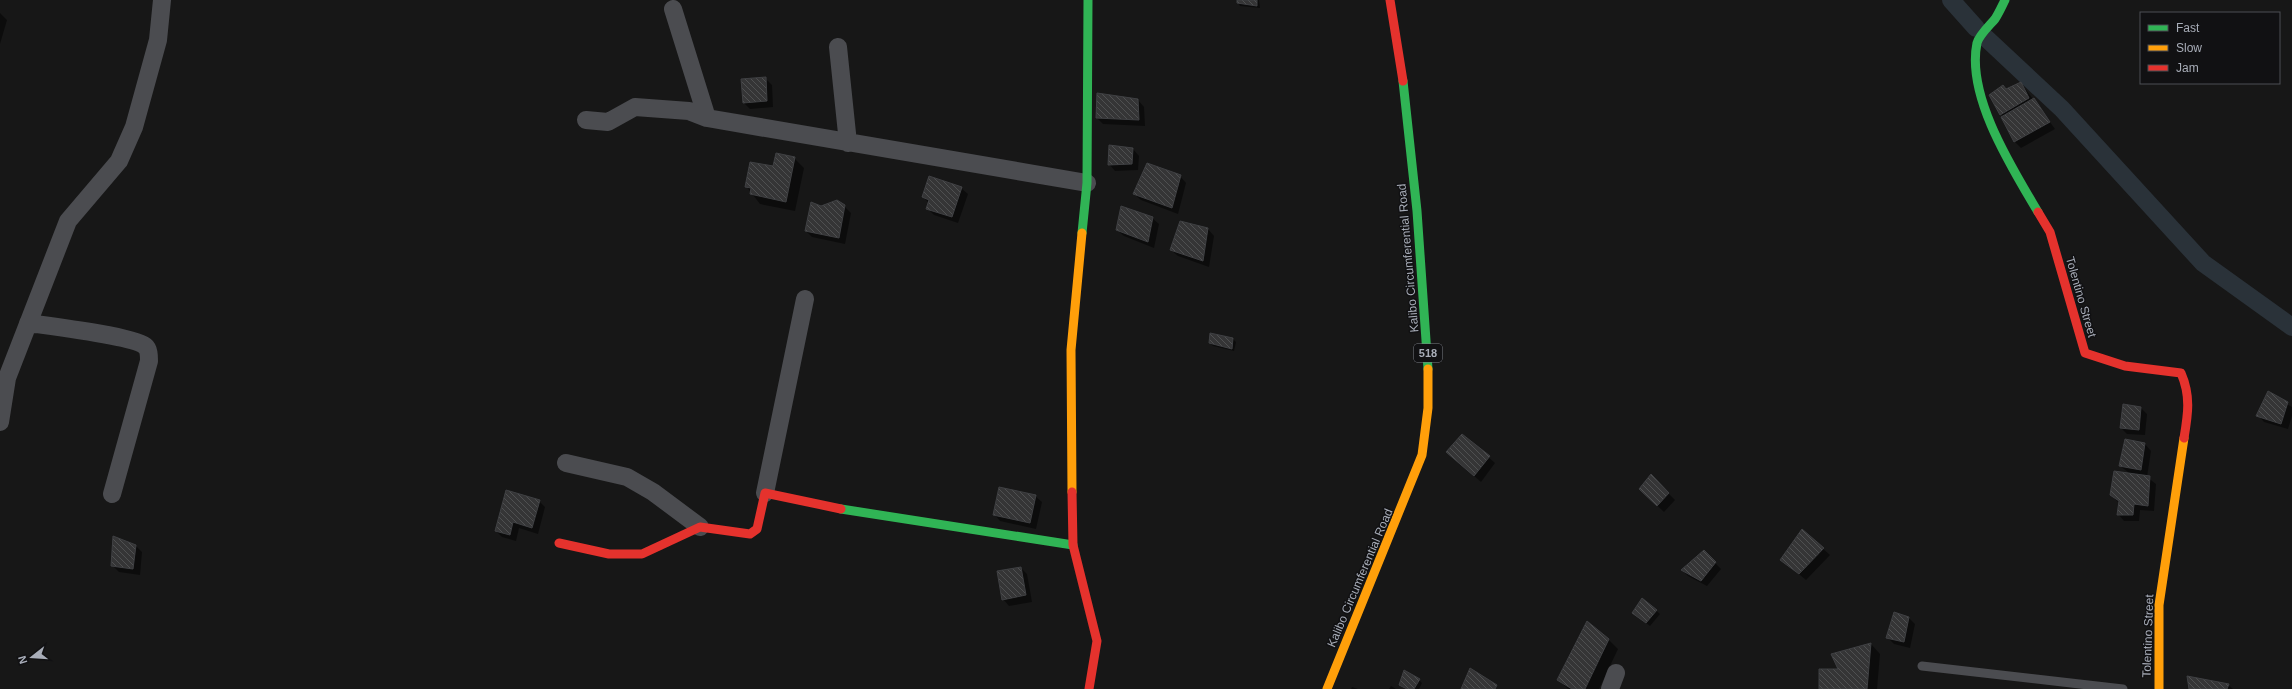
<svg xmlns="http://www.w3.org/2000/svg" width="2292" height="689" font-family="Arial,sans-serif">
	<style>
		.shadow { fill: #0007 }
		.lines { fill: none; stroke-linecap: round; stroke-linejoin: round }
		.canal { stroke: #2a3239; stroke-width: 18 }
		.building { fill: url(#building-back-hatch); stroke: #3f4043 }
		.lane { stroke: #4b4c50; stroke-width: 9 }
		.street { stroke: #4b4c50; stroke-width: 18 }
		.fast { stroke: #30b455; stroke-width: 9 }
		.slow { stroke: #ff9f0a; stroke-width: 9 }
		.jam { stroke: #e5322d; stroke-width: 9 }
		.labels { text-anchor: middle; stroke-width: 3; stroke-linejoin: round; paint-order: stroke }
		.shield { fill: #111113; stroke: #7b7e86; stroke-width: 1 }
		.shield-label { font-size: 11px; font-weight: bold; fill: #a8adb8 }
		.street-label { font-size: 12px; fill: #a8adb8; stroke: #111113 }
	</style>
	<defs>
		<pattern id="building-back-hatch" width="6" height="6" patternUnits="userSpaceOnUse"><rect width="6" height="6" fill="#353536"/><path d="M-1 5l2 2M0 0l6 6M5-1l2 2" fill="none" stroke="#4f5051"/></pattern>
	</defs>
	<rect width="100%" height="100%" fill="#171717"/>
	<!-- shadow -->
	<path class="shadow" d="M 1238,0 L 1259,0 L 1260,8 L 1240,6 L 1238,3 Z
		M 0,13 L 7,20 L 0,44 Z
		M 765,78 L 772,85 L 773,107 L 750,109 L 744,103 Z
		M 2021,83 L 2055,129 L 2021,148 L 2015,142 L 2001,114 L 2003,86 L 2007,90 Z
		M 1138,100 L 1144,107 L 1145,126 L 1103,124 L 1097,118 Z
		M 1133,149 L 1139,156 L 1138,170 L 1115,171 L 1109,164 Z
		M 794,158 L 804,168 L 795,211 L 760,204 L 746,186 L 774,168 Z
		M 1180,176 L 1186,183 L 1178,214 L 1141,200 L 1134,194 Z
		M 961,188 L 968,194 L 958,223 L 934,215 L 927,208 L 929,203 L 923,197 Z
		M 844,206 L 851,213 L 845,244 L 812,237 L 806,231 Z
		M 1152,218 L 1159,224 L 1154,248 L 1124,236 L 1117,230 Z
		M 1181,222 L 1208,229 L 1214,236 L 1209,267 L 1178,256 L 1171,250 Z
		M 1233,339 L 1236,342 L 1234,351 L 1213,346 L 1210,343 Z
		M 2268,393 L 2292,407 L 2292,416 L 2288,429 L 2264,422 L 2258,415 Z
		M 2124,405 L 2141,408 L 2147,414 L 2145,435 L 2127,434 L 2121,428 Z
		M 1463,435 L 1495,463 L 1481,482 L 1454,458 Z
		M 2145,444 L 2151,451 L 2147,477 L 2156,484 L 2154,511 L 2140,510 L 2139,521 L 2124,521 L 2118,514 L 2119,503 L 2111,495 L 2132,475 L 2120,466 Z
		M 1651,476 L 1675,500 L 1664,512 L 1640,489 Z
		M 1035,496 L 1042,502 L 1036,529 L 1000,521 L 994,514 Z
		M 539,501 L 545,507 L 538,534 L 519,528 L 516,541 L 502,537 L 496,531 Z
		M 1802,530 L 1830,555 L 1806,580 L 1782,560 Z
		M 135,545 L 142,552 L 140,575 L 119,572 L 112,565 Z
		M 1704,552 L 1721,569 L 1707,586 L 1688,576 L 1682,570 Z
		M 1021,568 L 1027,574 L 1032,602 L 1009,606 L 1003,599 Z
		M 1643,599 L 1660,614 L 1650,626 L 1636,615 Z
		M 1908,617 L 1915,624 L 1910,648 L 1894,644 L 1888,638 Z
		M 1608,639 L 1618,649 L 1599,689 L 1568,689 L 1559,680 Z
		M 1871,644 L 1880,654 L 1877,689 L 1820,689 Z
		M 1419,680 L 1422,683 L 1419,689 L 1406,689 L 1400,685 Z
		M 2228,685 L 2233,689 L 2190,689 Z
		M 1391,686 L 1396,689 L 1389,689 Z
		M 1352,687 L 1358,689 L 1351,689 Z"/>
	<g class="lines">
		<!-- canal -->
		<path class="canal" d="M 1951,0 L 1976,28
			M 1986,38 L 2062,109 L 2203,263 L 2292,327"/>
	</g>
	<!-- building -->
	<path class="building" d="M 1237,0 L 1257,0 L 1257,6 L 1237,3 Z
		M 766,77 L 767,101 L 743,103 L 741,79 Z
		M 2021,82 L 2029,98 L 2000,115 L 1989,95 L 2003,85 L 2006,89 Z
		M 1097,93 L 1138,99 L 1139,120 L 1096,118 Z
		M 2034,98 L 2050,122 L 2014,142 L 2001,117 Z
		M 1109,145 L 1133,148 L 1132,164 L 1108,165 Z
		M 776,153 L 795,157 L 786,202 L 750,194 L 751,188 L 745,187 L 750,162 L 773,166 Z
		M 1147,163 L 1181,175 L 1172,208 L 1133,194 Z
		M 929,176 L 962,187 L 952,217 L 926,209 L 929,200 L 922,197 Z
		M 837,200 L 845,205 L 839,238 L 805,231 L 811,202 L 821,206 Z
		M 1121,206 L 1153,217 L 1148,242 L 1116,230 Z
		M 1180,221 L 1208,228 L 1203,261 L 1170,250 Z
		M 1210,333 L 1233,338 L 1232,349 L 1209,343 Z
		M 2268,391 L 2288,402 L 2281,424 L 2256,416 Z
		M 2123,404 L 2141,407 L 2139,430 L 2120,428 Z
		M 1462,434 L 1490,456 L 1474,476 L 1446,452 Z
		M 2125,439 L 2145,443 L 2141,470 L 2119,466 Z
		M 2114,471 L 2150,476 L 2148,506 L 2134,504 L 2133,515 L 2117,515 L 2119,501 L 2110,495 Z
		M 1651,474 L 1669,493 L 1657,506 L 1639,489 Z
		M 999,487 L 1036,495 L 1030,523 L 993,515 Z
		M 506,490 L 540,500 L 532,528 L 513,522 L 510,535 L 495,531 Z
		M 1802,529 L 1824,548 L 1799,574 L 1780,560 Z
		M 113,536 L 136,545 L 133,569 L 111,566 Z
		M 1704,550 L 1716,562 L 1701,581 L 1681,570 Z
		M 1021,567 L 1026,595 L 1002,600 L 997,571 Z
		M 1642,598 L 1657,610 L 1646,623 L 1632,613 Z
		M 1894,612 L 1909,617 L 1904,642 L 1886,638 Z
		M 1587,621 L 1609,639 L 1585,689 L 1572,689 L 1557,680 Z
		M 1871,643 L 1867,689 L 1819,689 L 1819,669 L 1838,669 L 1831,654 Z
		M 1470,668 L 1497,685 L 1495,689 L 1461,689 Z
		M 1404,670 L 1420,679 L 1414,689 L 1407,689 L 1399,685 Z
		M 2187,676 L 2229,684 L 2227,689 L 2189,689 Z"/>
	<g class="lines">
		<!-- lane -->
		<path class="lane" d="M 1922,666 L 2123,689"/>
		<!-- street -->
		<path class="street" d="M 673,9 L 707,118
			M 838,47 L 848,143
			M 586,120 L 608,122 L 635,107 L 689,111 L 707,118 L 1087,183
			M 28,323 C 49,326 132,336 145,346 C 149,349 149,356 149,361 L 112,494
			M 0,422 L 7,378 L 68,221 L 119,161 L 134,127 L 158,40 L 162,0
			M 566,463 L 627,477 L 653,492 L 700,527
			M 765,493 L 805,299
			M 1610,689 L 1616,673"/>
		<!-- fast -->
		<path class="fast" d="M 2005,0 C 2002,6 1999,13 1995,19 C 1990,25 1979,35 1977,43 C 1966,96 2012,168 2038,212
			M 1403,81 L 1417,211 L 1428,369
			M 1082,233 L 1087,183 L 1088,0
			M 841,509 L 1073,545"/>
		<!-- slow -->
		<path class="slow" d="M 1072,492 L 1071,350 L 1082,233
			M 1327,689 L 1422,455 L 1428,408 L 1428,369
			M 2159,689 L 2159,605 L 2184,438"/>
		<!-- jam -->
		<path class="jam" d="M 1390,0 L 1403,81
			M 2038,212 L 2050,232 L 2085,353 L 2125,366 L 2181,373 C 2191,396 2188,414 2184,438
			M 1072,492 L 1073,545 L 1097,641 L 1089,689
			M 559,543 L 609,554 L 642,554 L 700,527 L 750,534 L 757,529 L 765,493 L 841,509"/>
	</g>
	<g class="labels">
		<!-- shield labels -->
		<rect class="shield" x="1414" y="344" width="28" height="18" rx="3"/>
		<g class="shield-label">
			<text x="1428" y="357">518</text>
		</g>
		<!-- street labels -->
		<g class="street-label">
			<text transform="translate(1408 258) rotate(-95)" y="4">Kalibo Circumferential Road</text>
			<text transform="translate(2081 297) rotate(74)" y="4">Tolentino Street</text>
			<text transform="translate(1360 578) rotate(-67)" y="4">Kalibo Circumferential Road</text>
			<text transform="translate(2148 636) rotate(-88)" y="4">Tolentino Street</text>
		</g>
	</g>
	<!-- legend -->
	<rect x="2140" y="12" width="140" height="72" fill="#111113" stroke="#4d4f55"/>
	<rect x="2148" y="25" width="20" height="6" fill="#30b455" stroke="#4d4f55"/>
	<text x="2176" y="32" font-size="12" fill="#a8adb8">Fast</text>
	<rect x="2148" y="45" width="20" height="6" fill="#ff9f0a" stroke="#4d4f55"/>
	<text x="2176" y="52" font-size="12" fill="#a8adb8">Slow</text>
	<rect x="2148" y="65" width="20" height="6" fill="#e5322d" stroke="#4d4f55"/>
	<text x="2176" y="72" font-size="12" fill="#a8adb8">Jam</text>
	<!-- north arrow -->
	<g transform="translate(32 657) rotate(253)" stroke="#111113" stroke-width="3" paint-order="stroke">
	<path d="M0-3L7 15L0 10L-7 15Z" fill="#a8adb8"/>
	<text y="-6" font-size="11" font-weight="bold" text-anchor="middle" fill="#a8adb8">N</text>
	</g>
</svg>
